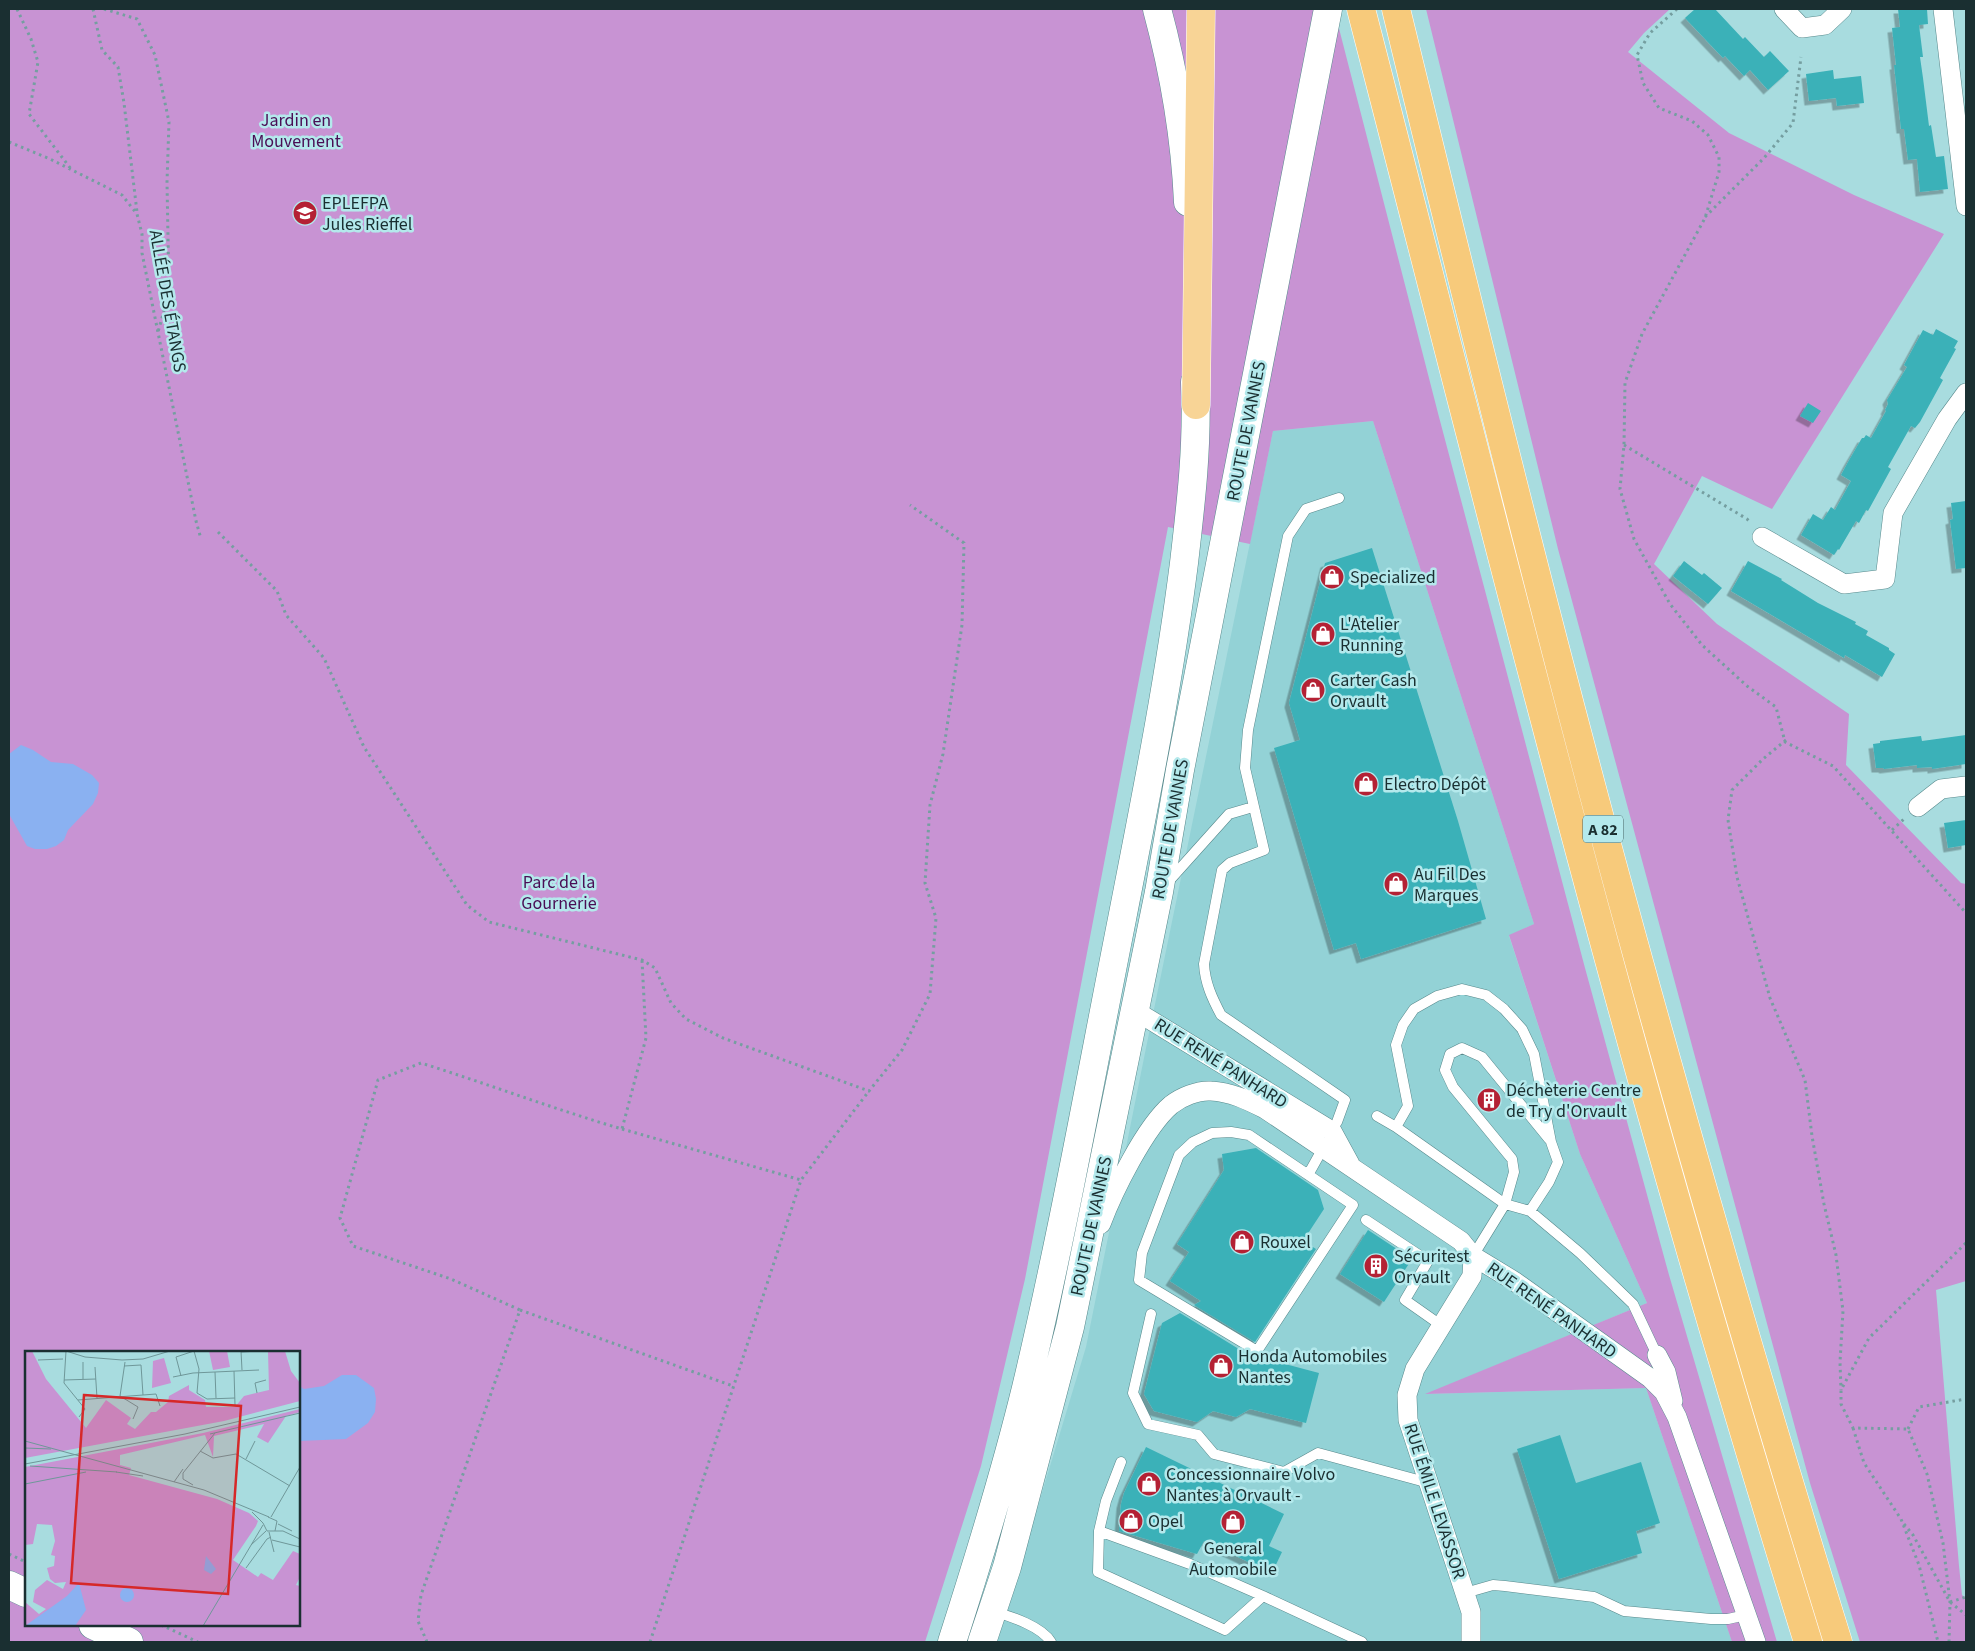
<svg xmlns="http://www.w3.org/2000/svg" width="1975" height="1651" font-family="'Source Sans 3',sans-serif">
	<style>
		.built { fill: #93d2d6 }
		.green { fill: #c893d3; fill-rule: evenodd }
		.water { fill: #8ab1f1 }
		.building { fill: #3bb1b8; filter: url(#shadow) }
		.lines { fill: none; stroke-linecap: round; stroke-linejoin: round }
		.service-casing { stroke: #57898c; stroke-width: 11 }
		.minor-casing { stroke: #57898c; stroke-width: 20 }
		.secondary-casing { stroke: #57898c; stroke-width: 29 }
		.trunk-casing { stroke: #fff; stroke-width: 29 }
		.motorway-casing { stroke: #fff; stroke-width: 29 }
		.path { stroke: #759ea0; stroke-width: 3; stroke-dasharray: 2.5 4; stroke-linecap: butt }
		.service { stroke: #fff; stroke-width: 10 }
		.minor { stroke: #fff; stroke-width: 19 }
		.secondary { stroke: #fff; stroke-width: 28 }
		.trunk { stroke: #f8d496; stroke-width: 28 }
		.motorway { stroke: #f7ca7b; stroke-width: 28 }
		.labels { text-anchor: middle; stroke-width: 5; stroke-linejoin: round; paint-order: stroke }
		.shield { fill: #b4e9ec; stroke: #486769; stroke-width: 1 }
		.shield-label { font-size: 16px; font-weight: bold; fill: #1a2f31 }
		.park-label { font-size: 18px; fill: #4a0e55; stroke: #b4e9ec }
		.poi-label { font-size: 18px; fill: #1a2f31; stroke: #b4e9ec; text-anchor: start }
		.street-label { font-size: 18px; fill: #1a2f31; stroke: #b4e9ec }
		.inset-road { fill: none; stroke: #6f9799; stroke-width: 1 }
		.view { fill: #d62828; fill-opacity: 0.15; stroke: #d62828; stroke-width: 2.5 }
		.inset-edge { fill: none; stroke: #1a2f31; stroke-width: 2.5 }
	</style>
	<defs>
		<filter id="shadow"><feDropShadow dx="-4.5" dy="4.5" stdDeviation="0" flood-color="#0004"/></filter>
	</defs>
	<rect width="100%" height="100%" fill="#a8dcdf"/>
	<!-- built -->
	<path class="built" d="M 1373,421 L 1534,924 L 1509,936 L 1580,1154 L 1647,1303 L 1427,1394 L 1646,1388 L 1732,1642 L 994,1642 L 1015,1582 L 1086,1347 L 1146,1048 L 1273,431 Z"/>
	<!-- green -->
	<path class="green" d="M 9,9 L 1334,9 L 1439,417 L 1585,968 L 1669,1275 L 1777,1642 L 1732,1642 L 1646,1388 L 1425,1394 L 1647,1303 L 1580,1154 L 1509,935 L 1534,924 L 1373,421 L 1273,431 L 1250,544 L 1168,527 L 1025,1279 L 981,1466 L 925,1642 L 9,1642 ZM 26,1352 L 299,1352 L 299,1625 L 26,1625 Z
		M 1426,9 L 1670,9 L 1644,33 L 1628,52 L 1729,133 L 1854,195 L 1944,234 L 1772,509 L 1702,476 L 1654,564 L 1717,624 L 1849,714 L 1846,765 L 1961,883 L 1966,884 L 1966,1281 L 1936,1290 L 1959,1566 L 1962,1595 L 1966,1598 L 1966,1642 L 1860,1642 L 1810,1483 L 1558,549 Z"/>
	<!-- water -->
	<path class="water" d="M 21,745 L 33,750 L 51,762 L 73,764 L 92,775 L 99,783 L 98,793 L 93,804 L 68,830 L 64,840 L 56,846 L 47,849 L 35,849 L 27,846 L 9,814 L 9,754 Z
		M 342,1375 L 356,1375 L 374,1388 L 376,1399 L 375,1412 L 368,1423 L 346,1439 L 299,1441 L 299,1386 L 304,1389 L 324,1386 Z"/>
	<!-- building -->
	<path class="building" d="M 1695,9 L 1715,9 L 1743,39 L 1745,37 L 1764,57 L 1770,51 L 1789,71 L 1768,90 L 1750,70 L 1744,76 L 1725,56 L 1723,58 L 1685,18 Z
		M 1898,9 L 1927,9 L 1928,24 L 1919,25 L 1923,57 L 1920,57 L 1923,78 L 1929,126 L 1931,125 L 1936,157 L 1944,156 L 1948,189 L 1920,192 L 1917,159 L 1908,160 L 1904,129 L 1901,129 L 1894,65 L 1896,65 L 1892,28 L 1900,27 Z
		M 1833,70 L 1834,79 L 1861,76 L 1864,103 L 1837,106 L 1836,98 L 1809,101 L 1806,74 Z
		M 1936,329 L 1958,341 L 1954,348 L 1956,349 L 1940,378 L 1943,380 L 1920,422 L 1915,428 L 1911,426 L 1888,467 L 1891,469 L 1868,511 L 1866,510 L 1859,523 L 1856,521 L 1839,550 L 1838,549 L 1834,555 L 1801,535 L 1813,514 L 1823,520 L 1831,507 L 1835,510 L 1851,481 L 1841,475 L 1848,462 L 1862,438 L 1864,438 L 1866,435 L 1871,438 L 1886,411 L 1885,410 L 1888,404 L 1887,400 L 1907,367 L 1904,365 L 1923,330 L 1933,335 Z
		M 1808,403 L 1821,411 L 1813,423 L 1800,416 Z
		M 1966,501 L 1966,568 L 1956,569 L 1950,520 L 1953,519 L 1951,503 Z
		M 1372,548 L 1458,821 L 1486,919 L 1361,959 L 1356,943 L 1334,950 L 1274,748 L 1300,740 L 1289,703 L 1325,563 Z
		M 1684,561 L 1702,575 L 1704,573 L 1722,588 L 1708,604 L 1673,576 Z
		M 1748,561 L 1782,579 L 1781,580 L 1818,603 L 1856,622 L 1855,624 L 1868,631 L 1866,635 L 1889,648 L 1889,650 L 1895,654 L 1882,677 L 1845,655 L 1844,658 L 1731,591 Z
		M 1966,735 L 1966,764 L 1932,769 L 1932,767 L 1917,768 L 1917,765 L 1884,769 L 1883,768 L 1876,768 L 1873,744 L 1880,743 L 1880,741 L 1921,736 L 1922,741 Z
		M 1966,820 L 1966,845 L 1948,848 L 1944,823 Z
		M 1256,1148 L 1318,1190 L 1324,1209 L 1303,1241 L 1316,1249 L 1255,1342 L 1194,1305 L 1201,1301 L 1170,1281 L 1189,1252 L 1177,1244 L 1224,1170 L 1222,1154 Z
		M 1368,1230 L 1412,1259 L 1384,1302 L 1340,1274 Z
		M 1180,1313 L 1247,1354 L 1319,1373 L 1306,1423 L 1250,1409 L 1236,1417 L 1213,1411 L 1197,1422 L 1154,1411 L 1144,1394 L 1162,1323 Z
		M 1560,1435 L 1576,1483 L 1641,1462 L 1660,1523 L 1636,1531 L 1642,1553 L 1559,1579 L 1517,1449 Z
		M 1146,1447 L 1284,1514 L 1269,1546 L 1282,1552 L 1272,1573 L 1204,1541 L 1197,1554 L 1119,1531 L 1121,1504 L 1124,1493 Z"/>
	<g class="lines">
		<defs>
			<path id="service" d="M 1168,882 L 1229,814 L 1253,807
				M 1377,1116 L 1396,1127 L 1505,1204 L 1473,1256
				M 1337,1122 L 1345,1100 L 1221,1015 C 1212,998 1205,983 1204,964 L 1222,870 L 1230,863 L 1264,850 L 1245,768 L 1248,730 L 1288,536 L 1306,509 L 1339,498
				M 1396,1127 L 1408,1106 L 1396,1045 L 1403,1025 L 1414,1009 L 1437,996 L 1462,989 L 1486,995 L 1504,1009 L 1522,1029 L 1534,1054 L 1551,1142 L 1558,1162 L 1549,1182 L 1530,1211 L 1580,1253 L 1633,1304 L 1657,1355
				M 1231,1132 L 1249,1135 L 1353,1205 L 1257,1351 L 1139,1280 L 1142,1253 L 1179,1155 L 1193,1142 L 1212,1133 Z
				M 1308,1175 L 1323,1148
				M 1530,1211 L 1505,1204 L 1514,1172 L 1512,1159 L 1453,1087 L 1445,1070 L 1450,1054 L 1462,1048 L 1482,1057 L 1549,1139
				M 1366,1220 L 1428,1261 L 1405,1300 L 1442,1326
				M 1151,1314 L 1133,1393 L 1148,1424 L 1198,1435 L 1214,1454 L 1284,1472 L 1318,1453 L 1429,1483
				M 1121,1462 L 1106,1501 L 1099,1531 L 1098,1572 L 1225,1630 L 1263,1596 L 1362,1642
				M 1099,1531 L 1190,1564 L 1263,1596
				M 1465,1593 L 1493,1585 L 1505,1586 L 1594,1597 L 1624,1611 L 1711,1619 L 1728,1619 L 1746,1615
				M 994,1612 C 1011,1616 1042,1627 1051,1642"/>
			<path id="minor" d="M 1784,9 L 1802,28 L 1825,25 L 1842,9
				M 1943,9 L 1966,206
				M 1762,537 L 1844,584 L 1885,579 L 1893,513 L 1947,419 L 1966,393
				M 1918,807 L 1941,789 L 1966,786
				M 1134,1010 L 1332,1131 L 1350,1164
				M 1101,1224 C 1113,1192 1145,1127 1171,1105 C 1181,1097 1198,1090 1211,1091 C 1231,1092 1247,1100 1265,1109 L 1461,1241 L 1473,1256 L 1514,1281 L 1650,1378 L 1664,1392 L 1677,1417 L 1756,1642
				M 1657,1355 L 1666,1372 L 1673,1401
				M 1471,1642 L 1471,1612 L 1408,1420 L 1407,1395 L 1415,1369 L 1472,1276 L 1473,1256"/>
			<path id="secondary" d="M 1157,9 C 1174,72 1185,137 1188,202
				M 9,1585 L 26,1593
				M 93,1625 L 129,1642
				M 952,1642 C 979,1558 1005,1474 1026,1388 C 1063,1233 1091,1075 1122,919 C 1145,801 1169,682 1184,563 C 1191,503 1198,443 1195,382
				M 982,1642 L 1007,1567 L 1070,1327 L 1159,892 L 1180,770 L 1328,9"/>
			<path id="trunk" d="M 1196,405 L 1201,9"/>
			<path id="motorway" d="M 1361,9 C 1454,369 1544,729 1644,1087 C 1696,1273 1751,1458 1808,1642
				M 1396,9 C 1479,350 1563,692 1658,1030 C 1715,1235 1775,1439 1838,1642"/>
		</defs>
		<!-- service casing -->
		<use href="#service" class="service-casing"/>
		<!-- minor casing -->
		<use href="#minor" class="minor-casing"/>
		<!-- secondary casing -->
		<use href="#secondary" class="secondary-casing"/>
		<!-- trunk casing -->
		<use href="#trunk" class="trunk-casing"/>
		<!-- motorway casing -->
		<use href="#motorway" class="motorway-casing"/>
		<!-- path -->
		<path class="path" d="M 17,9 L 31,39 L 38,62 L 29,114 L 71,169
			M 93,9 L 102,50 L 118,67 L 124,103 L 137,212
			M 104,9 L 137,19 L 155,55 L 169,122 L 167,182 L 169,293 L 158,332
			M 1677,9 L 1650,33 L 1637,55 L 1643,83 L 1659,108 L 1692,121 L 1708,135 L 1719,157 L 1719,172 L 1705,218 L 1642,334 L 1625,383 L 1624,445 L 1620,489 L 1634,539 L 1670,604 L 1702,645 L 1747,686 L 1776,707 L 1785,742 L 1833,766 L 1966,913
			M 9,142 L 50,159 L 122,195 L 137,214 L 142,234 L 142,253 L 196,521 L 201,539
			M 1705,217 L 1764,158 L 1793,123 L 1801,57
			M 1624,445 L 1747,519 L 1751,523
			M 218,532 L 277,591 L 286,615 L 324,658 L 364,747 L 467,905 L 489,922 L 642,960 L 655,968 L 671,1003 L 686,1019 L 723,1038 L 869,1091 L 902,1050 L 930,994 L 936,918 L 925,883 L 930,805 L 943,754 L 962,625 L 964,543 L 910,505
			M 1786,740 L 1763,759 L 1732,790 L 1728,820 L 1737,877 L 1770,998 L 1805,1080 L 1812,1136 L 1824,1204 L 1836,1255 L 1843,1311 L 1840,1362 L 1841,1390
			M 1892,830 L 1904,819
			M 622,1129 L 801,1180
			M 520,1310 L 733,1386
			M 1853,1428 L 1864,1463 L 1901,1519 L 1919,1565 L 1938,1642
			M 1908,1429 L 1919,1407 L 1966,1399
			M 1904,1524 L 1913,1535 L 1950,1602 L 1966,1615
			M 9,1554 L 26,1562
			M 1950,1602 L 1966,1597
			M 161,1625 L 198,1642
			M 427,1642 L 418,1621 L 421,1595 L 520,1310 L 451,1279 L 353,1246 L 340,1218 L 378,1080 L 421,1063 C 488,1084 554,1109 622,1129 L 646,1038 L 642,960
			M 650,1642 L 801,1180 L 869,1091
			M 1949,1642 L 1950,1602 L 1943,1543 L 1927,1474 L 1908,1429 L 1853,1428 L 1841,1404 L 1841,1390 L 1869,1338 L 1966,1243"/>
		<!-- service -->
		<use href="#service" class="service"/>
		<!-- minor -->
		<use href="#minor" class="minor"/>
		<!-- secondary -->
		<use href="#secondary" class="secondary"/>
		<!-- trunk -->
		<use href="#trunk" class="trunk"/>
		<!-- motorway -->
		<use href="#motorway" class="motorway"/>
	</g>
	<!-- icons -->
	<defs>
		<symbol id="school-disc" viewBox="-11 -11 22 22"><circle r="9.5" fill="#b42134" stroke="#b4e9ec"/><path d="M0-5L7-2L0 1L-7-2ZM-4 1L0 2.5L4 1V4Q0 6-4 4Z" fill="#fff"/></symbol>
		<symbol id="shop-disc" viewBox="-11 -11 22 22"><circle r="9.5" fill="#b42134" stroke="#b4e9ec"/><path d="M-5-2.5h2.3a2.7 3.5 0 0 1 5.4 0H5L5.5 6h-11ZM-1.5-2.5h3a1.5 2.3 0 0 0-3 0Z" fill="#fff"/></symbol>
		<symbol id="building-disc" viewBox="-11 -11 22 22"><circle r="9.5" fill="#b42134" stroke="#b4e9ec"/><path d="M-4-6H4V6H1V3H-1V6H-4ZM-2.5-4.3h1.7v1.8h-1.7ZM.8-4.3h1.7v1.8H.8ZM-2.5-1h1.7V.8h-1.7ZM.8-1h1.7V.8H.8Z" fill="#fff"/></symbol>
	</defs>
	<g fill-rule="evenodd">
		<use href="#school-disc" x="291" y="199" width="28" height="28"/>
		<use href="#shop-disc" x="1318" y="563" width="28" height="28"/>
		<use href="#shop-disc" x="1309" y="620" width="28" height="28"/>
		<use href="#shop-disc" x="1299" y="676" width="28" height="28"/>
		<use href="#shop-disc" x="1352" y="770" width="28" height="28"/>
		<use href="#shop-disc" x="1382" y="870" width="28" height="28"/>
		<use href="#building-disc" x="1475" y="1086" width="28" height="28"/>
		<use href="#shop-disc" x="1228" y="1228" width="28" height="28"/>
		<use href="#building-disc" x="1362" y="1252" width="28" height="28"/>
		<use href="#shop-disc" x="1207" y="1352" width="28" height="28"/>
		<use href="#shop-disc" x="1135" y="1470" width="28" height="28"/>
		<use href="#shop-disc" x="1117" y="1507" width="28" height="28"/>
		<use href="#shop-disc" x="1219" y="1508" width="28" height="28"/>
	</g>
	<g class="labels">
		<!-- shield labels -->
		<rect class="shield" x="1583" y="815.5" width="40" height="27" rx="4"/>
		<g class="shield-label">
			<text x="1603" y="835">A 82</text>
		</g>
		<!-- park labels -->
		<g class="park-label">
			<text x="296" y="126">Jardin en<tspan x="296" dy="21">Mouvement</tspan></text>
			<text x="559" y="888">Parc de la<tspan x="559" dy="21">Gournerie</tspan></text>
		</g>
		<!-- poi labels -->
		<g class="poi-label">
			<text x="322" y="209">EPLEFPA<tspan x="322" dy="21">Jules Rieffel</tspan></text>
			<text x="1350" y="583">Specialized</text>
			<text x="1340" y="630">L'Atelier<tspan x="1340" dy="21">Running</tspan></text>
			<text x="1330" y="686">Carter Cash<tspan x="1330" dy="21">Orvault</tspan></text>
			<text x="1384" y="790">Electro Dépôt</text>
			<text x="1414" y="880">Au Fil Des<tspan x="1414" dy="21">Marques</tspan></text>
			<text x="1506" y="1096">Déchèterie Centre<tspan x="1506" dy="21">de Try d'Orvault</tspan></text>
			<text x="1260" y="1248">Rouxel</text>
			<text x="1394" y="1262">Sécuritest<tspan x="1394" dy="21">Orvault</tspan></text>
			<text x="1238" y="1362">Honda Automobiles<tspan x="1238" dy="21">Nantes</tspan></text>
			<text x="1166" y="1480">Concessionnaire Volvo<tspan x="1166" dy="21">Nantes à Orvault -</tspan></text>
			<text x="1148" y="1527">Opel</text>
			<text x="1233" y="1554" text-anchor="middle">General<tspan x="1233" dy="21">Automobile</tspan></text>
		</g>
		<!-- street labels -->
		<g class="street-label">
			<text transform="translate(168 301) rotate(80)" y="6">ALLÉE DES ÉTANGS</text>
			<text transform="translate(1246 431) rotate(-79)" y="6">ROUTE DE VANNES</text>
			<text transform="translate(1170 829) rotate(-80)" y="6">ROUTE DE VANNES</text>
			<text transform="translate(1221 1063) rotate(32)" y="6">RUE RENÉ PANHARD</text>
			<text transform="translate(1091 1226) rotate(-78)" y="6">ROUTE DE VANNES</text>
			<text transform="translate(1552 1310) rotate(35)" y="6">RUE RENÉ PANHARD</text>
			<text transform="translate(1435 1501) rotate(72)" y="6">RUE ÉMILE LEVASSOR</text>
		</g>
	</g>
	<!-- overview -->
	<g transform="translate(25 1351)">
		<rect width="275" height="275" fill="#a8dcdf"/>
		<path d="M 0,0 L 7,0 L 21,28 L 61,77 L 81,49 L 106,67 L 102,73 L 110,78 L 126,61 L 131,61 L 143,51 L 144,45 L 164,34 L 164,39 L 180,49 L 181,56 L 210,56 L 219,45 L 244,39 L 243,0 L 260,0 L 266,20 L 275,32 L 275,50 L 199,70 L 0,107 ZM 184,0 L 202,0 L 205,16 L 188,19 ZM 139,7 L 146,32 L 127,37 L 128,10 ZM 275,58 L 275,61 L 261,65 L 243,92 L 232,86 L 239,73 L 189,85 L 188,106 L 180,84 L 95,104 L 95,114 L 106,117 L 104,124 L 192,148 L 224,162 L 233,170 L 231,175 L 208,209 L 233,226 L 236,222 L 248,229 L 268,200 L 275,203 L 275,226 L 271,234 L 275,235 L 275,275 L 0,275 L 0,251 L 14,263 L 21,258 L 8,251 L 10,239 L 22,229 L 38,238 L 41,231 L 30,232 L 25,228 L 22,217 L 29,215 L 30,205 L 26,204 L 30,190 L 27,174 L 12,173 L 8,193 L 0,194 L 0,116 L 178,82 Z" fill="#c893d3"/>
		<path d="M 181,205 L 191,218 L 186,223 L 179,219 ZM 54,232 L 61,259 L 50,275 L 0,275 L 42,245 ZM95 244a7 7 0 1 1 14 0a7 7 0 1 1-14 0Z" fill="#8ab1f1"/>
		<path class="inset-road" d="M 41,0 L 60,6 L 97,9 L 118,8 L 145,0M 41,0 L 39,32 L 60,58 L 54,66M 169,0 L 174,18 L 172,42 L 182,48 L 210,47M 216,0 L 217,19M 216,1 L 234,0M 13,9 L 38,8M 100,11 L 95,45 L 113,56 L 108,68M 99,15 L 116,14 L 118,44M 70,16 L 72,47M 209,20 L 210,54M 190,21 L 191,47M 156,25 L 151,6 L 169,0M 148,26 L 168,22 L 234,19M 58,28 L 58,11M 39,29 L 71,28M 232,42 L 230,32 L 241,29M 53,49 L 131,43 L 135,55M 185,83 L 275,62M 0,90 L 179,139 L 244,166M 0,97 L 26,98M 175,100 L 188,107 L 211,103 L 265,135M 221,108 L 230,90M 0,113 L 160,83 L 275,56M 5,115 L 92,121M 91,121 L 118,125M 149,131 L 158,118M 0,133 L 61,121M 168,134 L 158,128 L 158,122 L 190,82M 227,161 L 238,172M 243,166 L 252,170 L 250,180M 246,166 L 275,116M 238,172 L 242,180 L 258,180 L 275,188M 253,173 L 267,180M 244,181 L 249,201M 247,189 L 275,196M 226,194 L 241,180M 221,217 L 242,188 L 246,186M 178,275 L 238,174"/>
		<path class="view" d="M 59,44 L 216,55 L 203,243 L 46,232 Z"/>
		<rect width="275" height="275" class="inset-edge"/>
	</g>
	<!-- border -->
	<rect width="1975" height="1651" fill="none" stroke="#1a2f31" stroke-width="20"/>
</svg>
